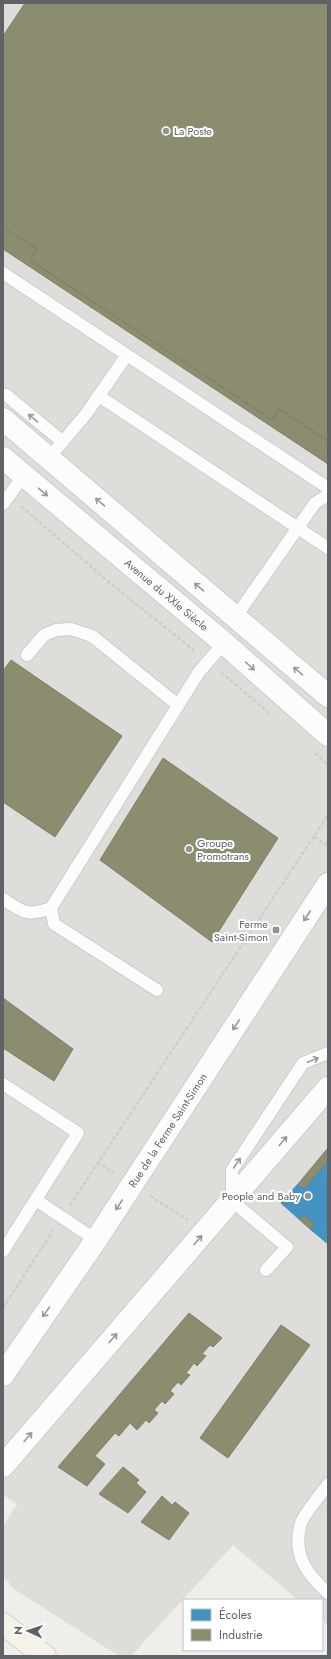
<svg xmlns="http://www.w3.org/2000/svg" width="331" height="1659" font-family="Jost,sans-serif">
	<style>
		.industrial { fill: #dfddda }
		.schools { fill: #4393c3; stroke: #4b85a8 }
		.industry { fill: #8c8c6e; stroke: #7e806c }
		.lines { fill: none; stroke-linecap: round; stroke-linejoin: round }
		.service-casing { stroke: #cbcccc; stroke-width: 14 }
		.minor-casing { stroke: #cbcccc; stroke-width: 24 }
		.primary-casing { stroke: #d7ceb8; stroke-width: 24 }
		.path { stroke: #cacfcc; stroke-width: 2.5; stroke-dasharray: 4 2; stroke-linecap: butt }
		.service { stroke: #fdfcfc; stroke-width: 12 }
		.minor { stroke: #fdfcfc; stroke-width: 22 }
		.primary { stroke: #f4f2e9; stroke-width: 22 }
		.oneway { stroke: #96999c }
		.poi-dot { fill: #919496; stroke: #fff; stroke-width: 1.5 }
		.labels { text-anchor: middle; stroke-width: 4; stroke-linejoin: round; paint-order: stroke }
		.poi-label { font-size: 11px; fill: #5f6368; stroke: #fff; text-anchor: start }
		.street-label { font-size: 11px; fill: #5f6368; stroke: #fff }
	</style>
	<rect width="100%" height="100%" fill="#efeeea"/>
	<!-- industrial -->
	<path class="industrial" d="M 3,3 L 328,3 L 328,1625 L 322,1620 L 322,1600 L 298,1600 L 233,1545 L 131,1656 L 119,1656 L 14,1589 L 3,1575 L 3,1526 L 17,1504 L 3,1495 Z"/>
	<!-- schools -->
	<path class="schools" d="M 328,1161 L 327,1207 L 328,1244 L 310,1229 L 314,1224 L 304,1215 L 300,1220 L 281,1203 L 298,1184 L 304,1189 Z"/>
	<!-- industry -->
	<path class="industry" d="M 25,3 L 328,3 L 328,441 L 279,409 L 272,420 L 163,348 L 30,260 L 37,249 L 3,227 L 3,36 Z
		M 3,227 L 37,249 L 30,260 L 163,348 L 272,420 L 279,409 L 328,441 L 328,464 L 3,249 Z
		M 11,660 L 122,736 L 55,837 L 3,802 L 3,671 Z
		M 163,758 L 278,838 L 212,942 L 100,860 Z
		M 3,998 L 73,1049 L 54,1081 L 3,1048 Z
		M 328,1148 L 328,1161 L 304,1189 L 298,1184 Z
		M 304,1215 L 314,1224 L 310,1229 L 300,1220 Z
		M 189,1313 L 222,1338 L 213,1347 L 210,1345 L 202,1354 L 206,1356 L 197,1366 L 194,1363 L 186,1373 L 190,1375 L 181,1385 L 178,1382 L 170,1391 L 174,1394 L 165,1404 L 162,1401 L 154,1410 L 158,1413 L 149,1423 L 146,1420 L 137,1430 L 130,1423 L 119,1436 L 115,1433 L 95,1456 L 105,1464 L 87,1486 L 58,1467 Z
		M 281,1325 L 310,1345 L 228,1458 L 200,1438 Z
		M 123,1467 L 139,1480 L 136,1483 L 146,1492 L 128,1513 L 99,1494 Z
		M 162,1496 L 172,1505 L 175,1502 L 189,1513 L 169,1540 L 141,1522 Z"/>
	<g class="lines">
		<defs>
			<path id="service" d="M 3,273 L 127,355 L 86,414 L 49,458
				M 127,355 L 328,488
				M 3,395 L 6,395 L 63,442
				M 99,396 L 328,548
				M 3,504 L 24,475
				M 235,618 L 315,503 L 328,495
				M 27,655 L 44,635 L 56,630 L 71,629 L 92,636 L 178,705
				M 3,899 C 23,912 27,917 51,908 L 199,672 L 224,643
				M 51,908 L 54,924 L 157,990
				M 3,1084 L 78,1133 L 3,1251
				M 36,1200 L 96,1240
				M 266,1270 L 287,1247 L 232,1201 L 232,1170 L 303,1063 L 328,1053
				M 328,1484 C 321,1495 305,1512 301,1523 C 292,1553 306,1574 328,1593"/>
			<g id="minor">
				<path d="M 3,419 L 328,696"/>
				<path id="s1" d="M 3,458 L 224,643 L 328,735"/>
				<path id="s2" d="M 3,1375 L 96,1240 L 328,884"/>
				<path d="M 3,1466 L 328,1088"/>
			</g>
			<path id="primary" d="M 3,1624 L 45,1656"/>
		</defs>
		<!-- service casing -->
		<use href="#service" class="service-casing"/>
		<!-- minor casing -->
		<use href="#minor" class="minor-casing"/>
		<!-- primary casing -->
		<use href="#primary" class="primary-casing"/>
		<!-- path -->
		<path class="path" d="M 21,506 L 110,583 L 195,651
			M 221,672 L 269,713
			M 315,753 L 328,765
			M 314,837 L 328,846
			M 97,1162 L 114,1173
			M 150,1196 L 188,1220
			M 70,1205 L 328,815
			M 3,1308 L 53,1231"/>
		<!-- service -->
		<use href="#service" class="service"/>
		<!-- minor -->
		<use href="#minor" class="minor"/>
		<!-- primary -->
		<use href="#primary" class="primary"/>
	</g>
	<!-- one-way arrows -->
	<defs><path id="oneway-shaft" d="M-6 0H5M1.5-3L5.5 0L1.5 3" fill="none" stroke-width="1.6" stroke-linecap="round" stroke-linejoin="round"/></defs>
	<g class="oneway">
		<use href="#oneway-shaft" transform="translate(33 418) rotate(-141)"/>
		<use href="#oneway-shaft" transform="translate(43 492) rotate(41)"/>
		<use href="#oneway-shaft" transform="translate(100 502) rotate(-140)"/>
		<use href="#oneway-shaft" transform="translate(199 587) rotate(-140)"/>
		<use href="#oneway-shaft" transform="translate(250 666) rotate(42)"/>
		<use href="#oneway-shaft" transform="translate(298 671) rotate(-140)"/>
		<use href="#oneway-shaft" transform="translate(307 916) rotate(123)"/>
		<use href="#oneway-shaft" transform="translate(236 1025) rotate(123)"/>
		<use href="#oneway-shaft" transform="translate(313 1060) rotate(-22)"/>
		<use href="#oneway-shaft" transform="translate(283 1141) rotate(-50)"/>
		<use href="#oneway-shaft" transform="translate(237 1163) rotate(-56)"/>
		<use href="#oneway-shaft" transform="translate(119 1205) rotate(123)"/>
		<use href="#oneway-shaft" transform="translate(198 1240) rotate(-49)"/>
		<use href="#oneway-shaft" transform="translate(46 1312) rotate(125)"/>
		<use href="#oneway-shaft" transform="translate(113 1338) rotate(-49)"/>
		<use href="#oneway-shaft" transform="translate(28 1437) rotate(-49)"/>
	</g>
	<!-- markers -->
	<g class="poi-dot">
		<circle cx="166" cy="131" r="4"/>
		<circle cx="189" cy="849" r="4"/>
		<rect x="272" y="926" width="8" height="8" rx="2"/>
		<circle cx="308" cy="1196" r="4"/>
	</g>
	<g class="labels">
		<!-- poi labels -->
		<g class="poi-label">
			<text x="174" y="135">La Poste</text>
			<text x="197" y="847">Groupe<tspan x="197" dy="13">Promotrans</tspan></text>
			<text x="268" y="928" text-anchor="end">Ferme<tspan x="268" dy="13">Saint-Simon</tspan></text>
			<text x="300" y="1200" text-anchor="end">People and Baby</text>
		</g>
		<!-- street labels -->
		<g class="street-label">
			<text dy="4" stroke="none"><textPath href="#s1" startOffset="213">Avenue du XXIe Siècle</textPath></text>
			<text dy="4" stroke="none"><textPath href="#s2" startOffset="295">Rue de la Ferme Saint-Simon</textPath></text>
		</g>
	</g>
	<!-- border -->
	<rect width="331" height="1659" fill="none" stroke="#5f6368" stroke-width="8"/>
	<!-- legend -->
	<rect x="183" y="1599" width="140" height="52" fill="#ffffff" stroke="#bfc1c3"/>
	<rect x="191" y="1609" width="20" height="12" fill="#4393c3" stroke="#bfc1c3"/>
	<text x="219" y="1619" font-size="12" fill="#5f6368">Écoles</text>
	<rect x="191" y="1629" width="20" height="12" fill="#8c8c6e" stroke="#bfc1c3"/>
	<text x="219" y="1639" font-size="12" fill="#5f6368">Industrie</text>
	<!-- north arrow -->
	<g transform="translate(28 1631) rotate(273)" stroke="#ffffff" stroke-width="3" paint-order="stroke">
	<path d="M0-3L7 15L0 10L-7 15Z" fill="#5f6368"/>
	<text y="-6" font-size="11" font-weight="bold" text-anchor="middle" fill="#5f6368">N</text>
	</g>
</svg>
